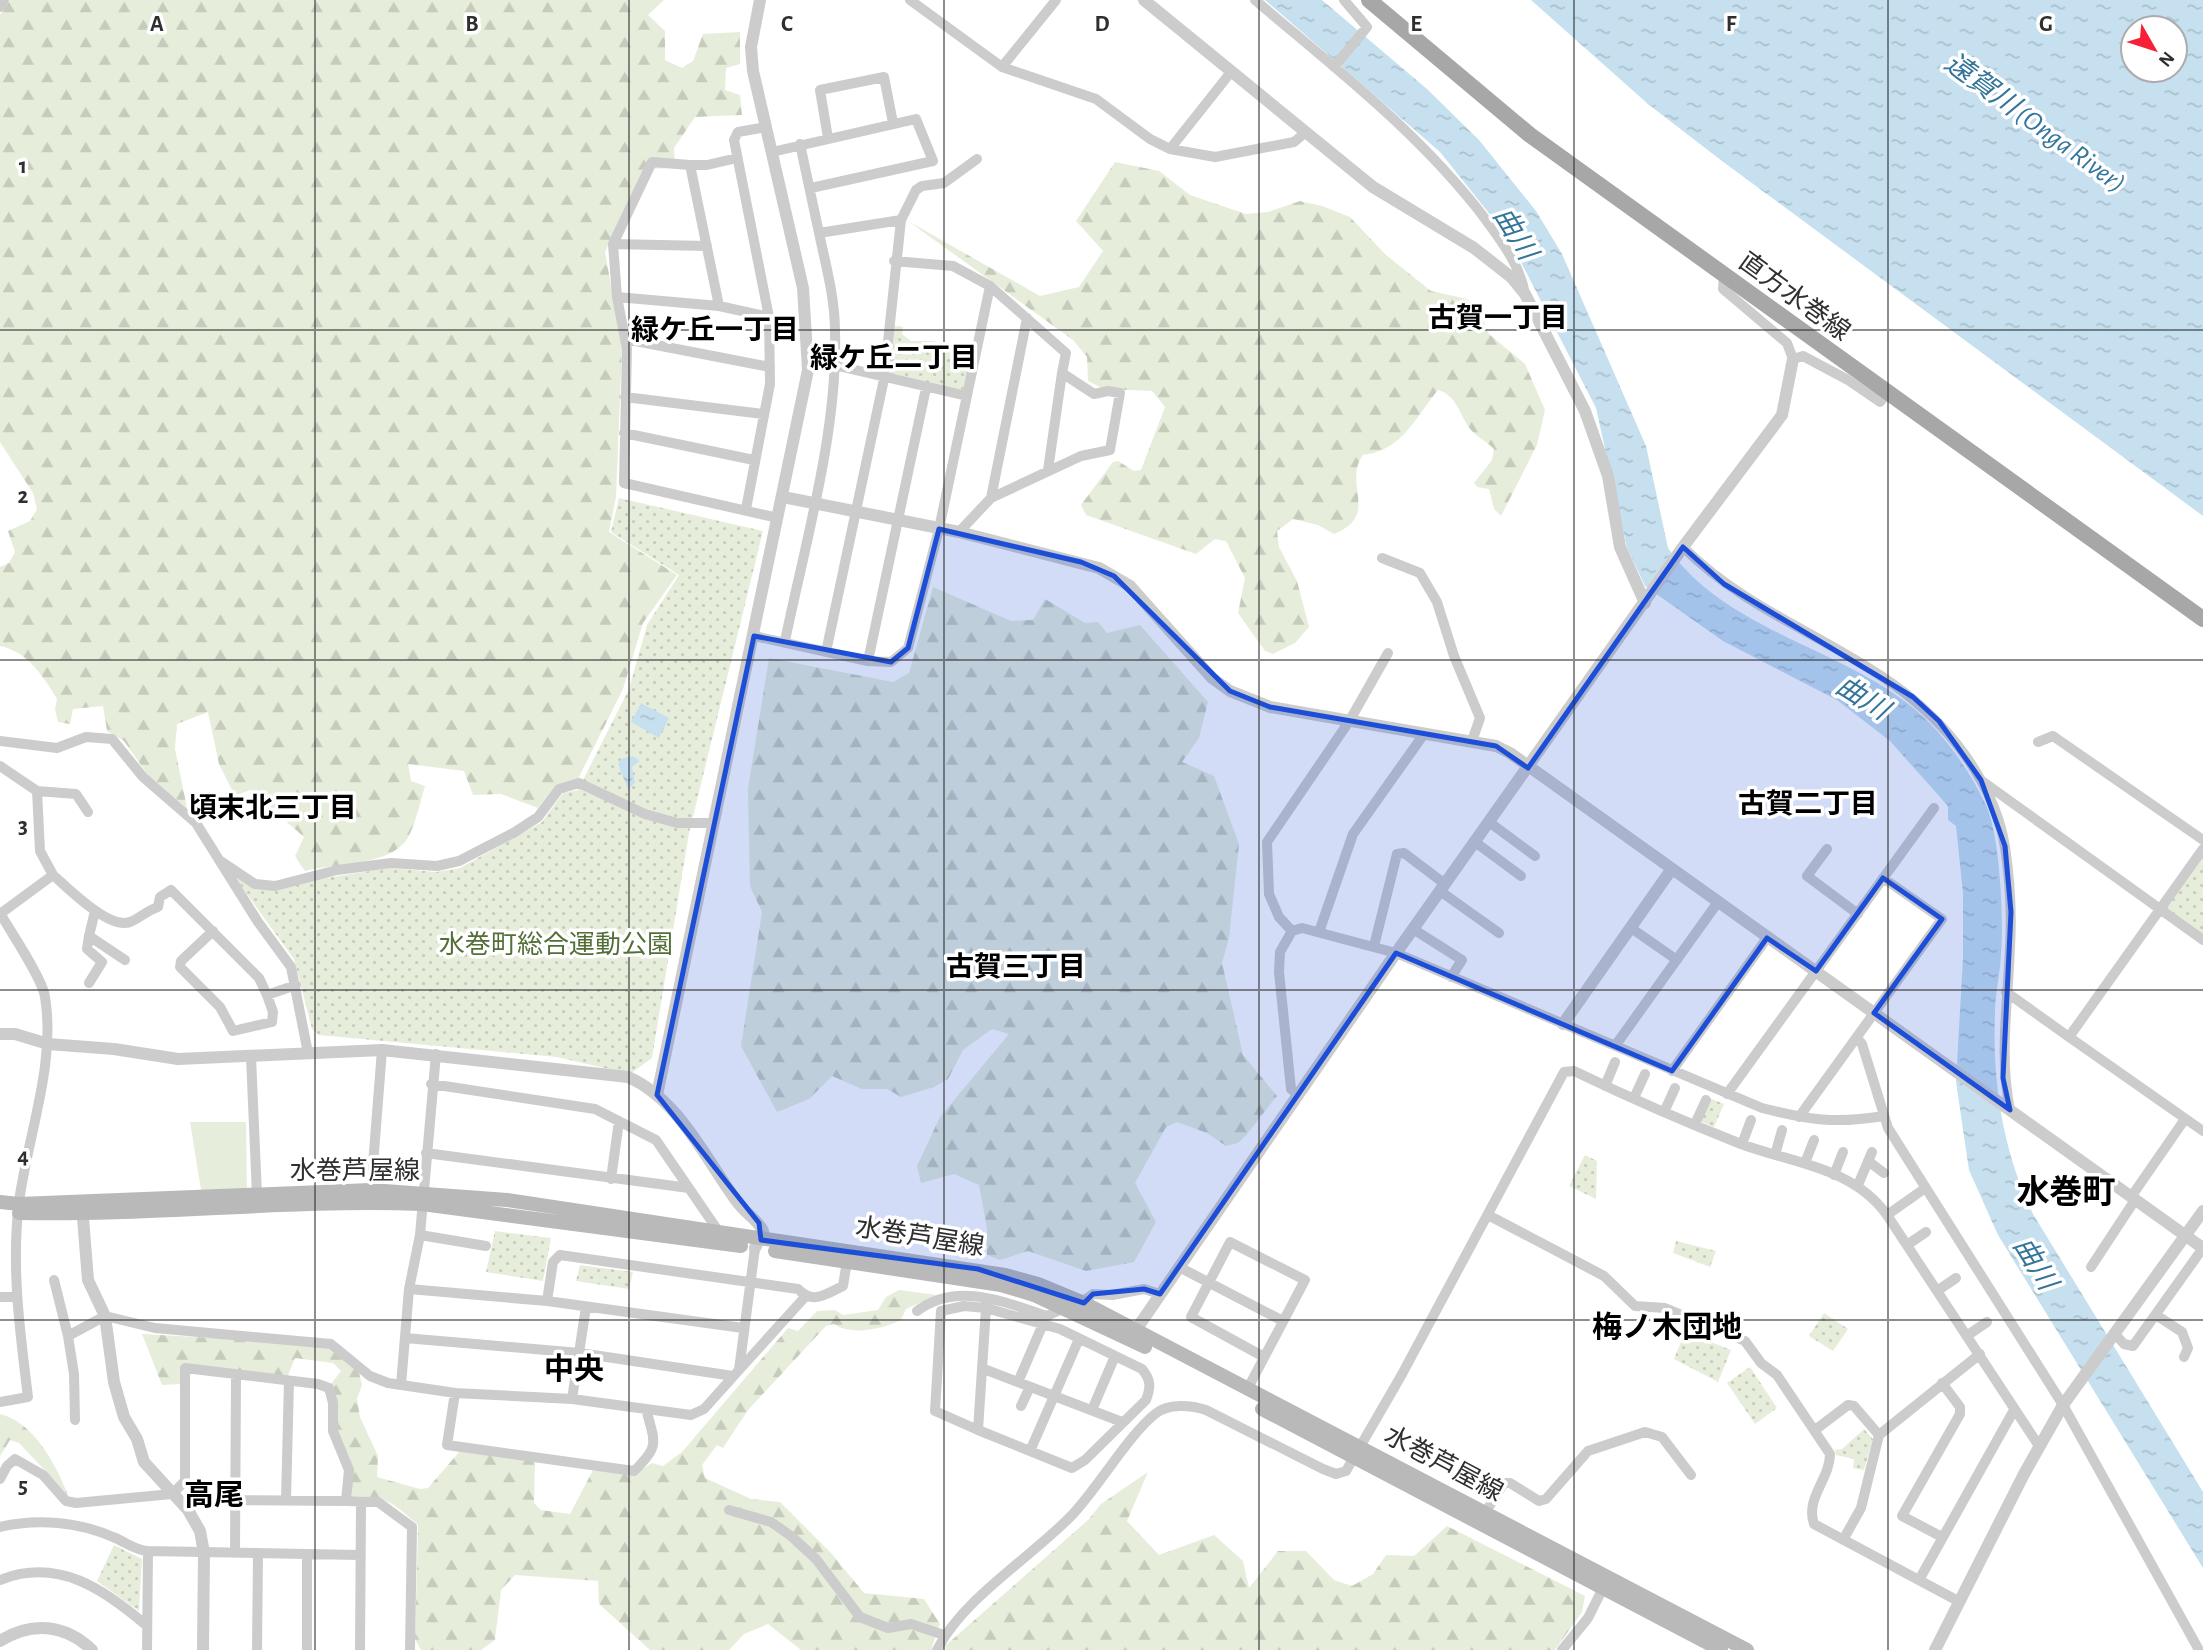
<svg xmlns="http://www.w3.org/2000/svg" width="2203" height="1650" font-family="'Alegreya Sans','Noto Sans JP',sans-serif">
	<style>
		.grass { fill: #e6eedb }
		.forest { fill: url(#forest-firs) }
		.park { fill: url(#park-dots) }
		.water { fill: url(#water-ripples); fill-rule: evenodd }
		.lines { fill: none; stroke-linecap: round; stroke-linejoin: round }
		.minor { stroke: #ccc; stroke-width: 10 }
		.tertiary { stroke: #ccc; stroke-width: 12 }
		.secondary { stroke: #b9b9b9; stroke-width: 14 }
		.primary { stroke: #a7a7a7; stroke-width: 16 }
		.marked { fill: #1d4ed8; fill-opacity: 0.2; stroke: #1d4ed8; stroke-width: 5; stroke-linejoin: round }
		.grid { fill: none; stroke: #2f2f2f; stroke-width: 2; stroke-opacity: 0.55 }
		.labels { text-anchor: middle; stroke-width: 7; stroke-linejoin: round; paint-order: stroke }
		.street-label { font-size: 26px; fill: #2f2f2f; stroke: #fff }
		.park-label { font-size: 26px; fill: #536f37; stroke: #fff }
		.water-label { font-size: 28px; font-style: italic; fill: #34759a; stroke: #fff }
		.neighbourhood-label { font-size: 28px; font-weight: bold; fill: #000; stroke: #fff }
		.quarter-label { font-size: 30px; font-weight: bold; fill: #000; stroke: #fff }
		.district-label { font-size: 33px; font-weight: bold; fill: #000; stroke: #fff }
		.grid-label { font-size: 23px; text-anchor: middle; font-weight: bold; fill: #2f2f2f; stroke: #fff; stroke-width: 7; stroke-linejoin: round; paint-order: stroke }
	</style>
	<defs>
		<pattern id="forest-firs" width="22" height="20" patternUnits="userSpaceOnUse" patternTransform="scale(1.75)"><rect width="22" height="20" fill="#e6eedb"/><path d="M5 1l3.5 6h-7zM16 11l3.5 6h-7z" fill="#c6ccbc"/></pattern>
		<pattern id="park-dots" width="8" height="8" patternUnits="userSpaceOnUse" patternTransform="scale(1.75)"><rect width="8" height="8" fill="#e6eedb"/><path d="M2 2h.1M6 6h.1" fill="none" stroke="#c6ccbc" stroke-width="1.8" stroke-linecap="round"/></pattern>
		<pattern id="water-ripples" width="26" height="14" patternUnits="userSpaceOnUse" patternTransform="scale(1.75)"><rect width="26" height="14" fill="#c6e0ef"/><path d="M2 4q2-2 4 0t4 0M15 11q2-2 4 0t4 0" fill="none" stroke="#aac0cd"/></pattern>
	</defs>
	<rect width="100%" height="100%" fill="#fff"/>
	<!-- grass -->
	<path class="grass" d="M 190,1122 L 246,1122 L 247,1195 L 202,1196 Z"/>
	<!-- forest -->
	<path class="forest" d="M 10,0 L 664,0 L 648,15 L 665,31 L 665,60 L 682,68 L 693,61 L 703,34 L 740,32 L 740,64 L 726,68 L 725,90 L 740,95 L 742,115 L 695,117 L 674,148 L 675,168 L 643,169 L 605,252 L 622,348 L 616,497 L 609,532 L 677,575 L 643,623 L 623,689 L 577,781 L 555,786 L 538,808 L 501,794 L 473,795 L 464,771 L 408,764 L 411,781 L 425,786 C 421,799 413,835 404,843 C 383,866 335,863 305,871 L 295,856 L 304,837 L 250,790 L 235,796 L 219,764 L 208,712 L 177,724 L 175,749 L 187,808 L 148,775 L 124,741 L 107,731 L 103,706 L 73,709 L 70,724 L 58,722 L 55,709 L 57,699 C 43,676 28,652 0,646 L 0,567 L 9,563 L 15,552 L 8,531 L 30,521 L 37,509 L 33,493 L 0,442 L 0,15 Z
		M 1115,162 L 1159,171 L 1190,195 L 1246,214 L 1268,212 L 1300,201 L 1322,206 L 1350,217 L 1386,255 L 1431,291 L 1467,299 L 1480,313 L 1489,334 L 1525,364 L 1545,410 L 1537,445 L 1501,516 L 1494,509 L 1489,489 L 1477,487 L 1474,483 L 1492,460 L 1494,449 C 1487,442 1477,437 1471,430 C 1459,415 1458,396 1438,390 C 1414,419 1403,450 1363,455 C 1342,484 1381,515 1334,534 L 1318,525 L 1293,519 L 1277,531 L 1279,547 L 1297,581 L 1309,627 L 1295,643 L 1273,654 L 1265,651 L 1238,613 L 1245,578 L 1226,541 L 1215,539 L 1196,554 L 1086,515 L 1081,505 L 1113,462 L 1118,461 L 1134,471 L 1141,470 L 1165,407 L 1152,391 L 1104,389 L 1088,381 L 1087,357 L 1073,340 L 908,221 L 1040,296 L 1079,287 L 1103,251 L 1076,221 Z
		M 933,587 L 1011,621 L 1033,620 L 1045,599 L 1085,623 L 1098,622 L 1107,633 L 1140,625 L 1208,702 L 1199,738 L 1182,762 L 1214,776 L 1239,844 L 1229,938 L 1222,963 L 1243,1055 L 1277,1096 L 1247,1134 L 1238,1143 L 1226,1146 L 1207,1133 L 1177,1122 L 1166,1127 L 1135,1183 L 1156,1222 L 1134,1262 L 1086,1271 L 1028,1251 L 1000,1260 L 987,1255 L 987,1228 L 979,1185 L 954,1174 L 921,1183 L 917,1166 L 940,1117 L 1009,1034 L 992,1029 L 963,1050 L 948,1079 L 934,1087 L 901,1097 L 887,1089 L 862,1089 L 832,1076 L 809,1099 L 777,1112 L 741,1046 L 762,912 L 750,886 L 748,789 L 769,658 L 893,682 L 909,673 Z
		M 899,1290 L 937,1295 L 906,1309 L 901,1320 C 883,1329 851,1336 834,1324 L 826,1326 L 748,1410 L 723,1448 L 717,1445 L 702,1465 L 705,1478 L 751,1499 L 780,1502 L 831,1553 L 864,1593 L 924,1599 L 940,1624 L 931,1650 L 801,1650 L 768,1624 L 744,1634 L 729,1650 L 650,1650 L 599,1604 L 598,1581 L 515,1575 L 501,1590 L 495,1640 L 481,1650 L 421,1650 L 415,1639 L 418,1525 C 393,1503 387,1496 352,1496 L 350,1458 L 336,1430 L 330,1385 L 341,1371 L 333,1363 L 295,1358 L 287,1378 L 183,1363 L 181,1384 L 162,1385 L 142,1334 L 305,1343 L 331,1347 L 359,1372 L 362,1385 L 357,1399 L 360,1417 L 378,1456 L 377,1477 L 420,1489 L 428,1488 L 460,1451 L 535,1461 L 534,1503 L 541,1510 L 570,1514 L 593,1470 L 634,1475 L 652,1463 L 663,1466 L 682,1452 L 788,1328 L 798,1331 L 817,1311 L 835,1310 L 843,1315 L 878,1310 L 886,1297 Z
		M 0,1414 C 34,1422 56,1465 68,1495 L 19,1443 L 10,1440 L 0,1456 Z
		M 1148,1472 L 1127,1521 L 1159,1555 L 1214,1535 L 1243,1561 L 1249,1588 L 1278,1551 L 1306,1551 L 1334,1580 L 1352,1586 L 1373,1574 L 1386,1555 L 1414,1556 L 1447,1526 L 1585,1596 L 1582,1612 L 1555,1650 L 946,1650 L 945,1646 L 1088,1520 L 1101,1504 Z"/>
	<!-- park -->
	<path class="park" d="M 894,326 L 903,327 L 902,334 L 911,341 L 933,341 L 972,350 L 965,388 L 961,391 L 893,376 L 888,370 Z
		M 619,498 L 763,531 L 689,833 L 652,1058 L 630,1074 L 557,1057 L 319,1035 L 312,1029 L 294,959 L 233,875 L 255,889 L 389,868 L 436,872 L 460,868 L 542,822 L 563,793 L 578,790 L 629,689 L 647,625 L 679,575 L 611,532 Z
		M 2203,857 L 2203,936 L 2166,909 Z
		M 1709,1098 L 1724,1104 L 1714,1127 L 1699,1121 Z
		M 1585,1155 L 1597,1161 L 1596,1199 L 1569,1186 Z
		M 495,1231 L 551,1238 L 543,1281 L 486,1272 Z
		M 1676,1241 L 1716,1251 L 1710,1267 L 1673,1253 Z
		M 580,1265 L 633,1272 L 629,1289 L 576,1281 Z
		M 1824,1313 L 1848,1329 L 1833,1351 L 1809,1336 Z
		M 1685,1332 L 1731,1350 L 1718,1382 L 1674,1359 Z
		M 1750,1367 L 1777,1408 L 1755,1424 L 1727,1383 Z
		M 1864,1429 L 1873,1439 L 1864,1470 L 1853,1468 L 1854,1459 L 1836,1455 L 1835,1450 L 1842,1449 Z
		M 114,1545 L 142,1559 L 139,1611 L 97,1581 Z"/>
	<!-- water -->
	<path class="water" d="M 1265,0 L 1322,0 L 1427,89 L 1479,140 L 1536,211 L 1562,254 L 1646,446 L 1668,548 C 1724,628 1833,646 1907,703 C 1940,728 1967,766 1985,803 C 2000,832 2004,920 2001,955 C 2000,974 1995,994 1995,1013 C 1992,1082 2003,1152 2033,1214 L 2203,1492 L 2203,1568 L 1998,1235 L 1969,1170 L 1956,1082 L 1963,958 L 1963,893 L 1956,826 L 1948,820 L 1948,806 L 1890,741 L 1837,700 L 1723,641 L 1645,586 L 1627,548 L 1596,408 L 1508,237 L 1440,152 Z
		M 1531,0 L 2203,0 L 2203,516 L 1722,161 L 1648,104 ZM 2133,28 L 2175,28 L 2175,70 L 2133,70 Z
		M 641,703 L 669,718 L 659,738 L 631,722 Z
		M 633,756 L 640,761 L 632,767 L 635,783 L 628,789 L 618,764 L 621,759 Z"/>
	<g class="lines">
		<!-- minor -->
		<path class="minor" d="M 910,0 L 1002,67 L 1096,99 L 1150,139 L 1170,149 L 1215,157 L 1294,142 L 1306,132
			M 1255,0 C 1336,69 1421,134 1486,220 C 1503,244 1520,265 1525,294
			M 0,7 L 4,0
			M 1002,67 L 1056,0
			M 1334,67 L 1367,27 L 1344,0
			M 828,138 L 820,90 L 884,77 L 893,123
			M 800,144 L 819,233
			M 1170,149 L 1231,72
			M 772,152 L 916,119 L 933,161 L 811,188
			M 690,165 L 707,165 L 737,158
			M 613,244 L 707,246
			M 894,261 L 953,266 L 990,286 L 1066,353 L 1062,373 L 1094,394 L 1108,391 L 1120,393 L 1110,450 L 1081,456 L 991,498 L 959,532
			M 1724,275 L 1723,289 L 1787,343 L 1793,359 L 1803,356 L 1848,380 L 1880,402 L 1887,393
			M 617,297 L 719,306 L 769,317
			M 719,306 L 690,165 L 652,162 L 613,244 L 617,297 L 627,349 L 624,483 L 778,518
			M 625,339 L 770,367
			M 834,365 L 967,396
			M 625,397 L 763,414
			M 624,433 L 754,460
			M 1048,470 L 1062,373
			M 991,498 L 1027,318
			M 746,509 L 770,384 L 769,317 L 734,140 L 738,132 L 766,127
			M 1683,547 C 1770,634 1890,650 1965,755 C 1984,782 2000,814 2005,847 C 2010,880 2012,914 2010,947 C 2008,1002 1999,1056 2010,1110
			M 1382,558 L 1420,573 L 1437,602 L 1454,656 L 1480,718 L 1472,741
			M 754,636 L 868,661 L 891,662 L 908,648 L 939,529 L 990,286
			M 785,641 C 805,544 838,431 835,332 C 835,298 826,266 819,233 L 901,220
			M 826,652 L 884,379 L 901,220 L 916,190 L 922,186 L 944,183 L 977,159
			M 868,661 L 926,388
			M 0,741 L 57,748 L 86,737 L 112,739 L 143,777 L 196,823 L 258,922 L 291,967 L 308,1053
			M 2038,742 L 2053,736 L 2203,840
			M 0,766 L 37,791 L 76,794 L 88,812
			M 1982,781 L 2203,940
			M 1489,822 L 1535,856
			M 1475,842 L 1521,876
			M 1827,849 L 1807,876 L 1858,914
			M 2203,849 L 2069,1037 L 2203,1131
			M 219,860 L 255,884 L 275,886 L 337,870 L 391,863 L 437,866 L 459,861 L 515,832 L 538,817 L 559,789 L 579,783 L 645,814 L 677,823 L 714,823
			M 53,875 C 68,888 109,930 130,922 C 140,918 148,910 158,907 L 160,897 L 171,890 L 259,978 L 267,995 L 296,985
			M 1440,891 L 1499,933
			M 95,911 L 89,936 L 125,960
			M 0,913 C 10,931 43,979 45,997 C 56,1065 28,1134 19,1202 C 11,1267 20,1332 28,1397 L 0,1402
			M 0,914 L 53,875 L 40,851 L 37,791
			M 1631,928 L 1677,960
			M 1413,929 L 1462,960 L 1451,977
			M 213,931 L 181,961 L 180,967 L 220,1007 L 233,1031 L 272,1022 L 273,1012 L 267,995
			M 1292,931 L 1279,917 L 1269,894 L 1267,842 L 1350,720 L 1388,653
			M 1319,932 L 1353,834 L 1424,734
			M 89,936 L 87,949 L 102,962 L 89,983
			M 1374,946 L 1397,854 L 1404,853 L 1445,884
			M 2006,992 L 2069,1037
			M 1857,1038 L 1862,1044 L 1888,1128 L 2063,1405 L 2199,1650
			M 1615,1046 L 1718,902
			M 251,1057 L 257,1195
			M 1672,1071 L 1767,938
			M 431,1084 L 595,1109 L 656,1140 L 719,1232
			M 1605,1086 L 1615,1062
			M 1727,1094 L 1934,808
			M 1299,1095 L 1291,1089 L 1279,972 L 1280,952 L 1292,931 L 1302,928 L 1396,953 L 1762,1108 C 1810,1120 1834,1124 1884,1116
			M 1634,1098 L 1645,1074
			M 1665,1110 L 1675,1088
			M 1799,1117 L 1942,919 L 1883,878
			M 1695,1124 L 1706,1100
			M 1742,1144 L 1751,1120
			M 426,1153 L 689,1188
			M 1775,1155 L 1782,1130
			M 1868,1161 L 1884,1173
			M 1805,1163 L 1814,1140
			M 1834,1175 L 1843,1152
			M 611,1179 L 619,1121
			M 1858,1185 L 1872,1152
			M 371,1190 L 382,1050
			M 2131,1197 L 2185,1119
			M 1488,1215 L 1604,1276 L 1635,1306 L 1665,1308 L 1745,1341 L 1761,1363 L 1777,1375 L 1830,1454 C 1830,1479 1805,1498 1814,1524 L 1960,1602
			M 1887,1215 L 1924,1189
			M 420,1235 L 486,1246
			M 1907,1245 L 1926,1232
			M 1179,1267 L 1283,1321
			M 2091,1267 L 2135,1200
			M 54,1280 L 68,1336
			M 409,1289 L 547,1301 L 743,1328
			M 1937,1291 L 1956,1278
			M 0,1297 L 15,1297
			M 547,1301 L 553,1262 L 560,1255 L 798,1289 C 813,1305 826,1294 843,1286 L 847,1261
			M 1079,1304 L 1093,1294 L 1112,1295 L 1144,1289 L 1160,1294
			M 986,1308 L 1060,1329 L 1142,1369 C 1151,1380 1151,1387 1146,1400 L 1085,1460 L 1072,1468 L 978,1430 Z
			M 917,1311 C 957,1281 1004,1302 1047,1316 L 1064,1308
			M 2156,1315 L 2182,1332 L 2188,1348 L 2184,1357
			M 2115,1334 L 2124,1344 L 2133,1346 L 2203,1248
			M 1968,1335 L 1987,1322
			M 405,1338 L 580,1353 L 733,1376
			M 984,1369 L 1122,1422
			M 739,1370 L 805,1297
			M 1018,1382 L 1043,1324
			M 1942,1383 L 1960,1407 L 1960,1414 L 1902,1516 L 1942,1537
			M 401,1385 L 409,1289 L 420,1235 L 436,1054
			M 1247,1390 L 1305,1280 L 1230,1242 L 1191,1317 L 1264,1357
			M 455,1393 L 447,1445 L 634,1471 C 660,1446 655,1443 646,1409
			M 572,1399 L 586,1307
			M 1021,1406 L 1030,1387
			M 1092,1410 L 1115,1356
			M 75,1420 L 74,1374 L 68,1336 L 105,1316 L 155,1328 L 331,1344 L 370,1376 L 388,1383 L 455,1393 L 572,1399 L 691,1415 L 704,1409 L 739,1370 L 755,1248
			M 978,1430 L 935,1411 L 941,1311 L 964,1306 L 986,1308 L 986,1302
			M 1815,1430 L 1848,1405 L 1854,1406 L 1879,1435
			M 1030,1451 L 1079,1339
			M 0,1479 L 7,1466 L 15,1459 L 43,1475 L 66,1501 L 76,1503 L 172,1494 L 185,1481 L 185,1368 L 318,1384 L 329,1388 L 333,1403 L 333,1431 L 349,1470 L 346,1501 L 378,1502 L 412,1527 L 410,1650
			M 237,1500 L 346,1501
			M 286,1500 L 289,1381
			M 729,1510 L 771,1522 L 791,1536 L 816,1559 L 860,1617 L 888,1628 L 911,1624 L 944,1635
			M 1485,1513 L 1504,1483 L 1510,1483 L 1539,1501 L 1546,1499 L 1588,1451 L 1645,1432 L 1662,1437 L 1691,1475
			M 0,1527 C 37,1518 79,1522 113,1537 C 126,1542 134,1550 148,1551 L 360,1555
			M 1843,1540 L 1861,1508 L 1879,1435 L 1980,1354
			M 235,1551 L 236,1375
			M 0,1580 C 58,1557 104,1589 147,1626
			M 1919,1580 L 2014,1410
			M 147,1650 L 148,1551
			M 257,1650 L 258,1553
			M 307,1650 L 307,1554
			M 360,1650 L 361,1503
			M 937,1650 C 964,1597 1031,1558 1073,1514 C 1100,1485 1127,1437 1155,1414 C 1168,1403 1191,1405 1206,1410 L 1323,1469 L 1336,1474 L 1346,1471 L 1401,1376 L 1564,1072 L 1574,1071 C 1628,1097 1685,1122 1741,1144 C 1792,1163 1853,1167 1887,1215 L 2039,1446
			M 1562,1650 L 1588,1618 L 1605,1584"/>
		<!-- tertiary -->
		<path class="tertiary" d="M 1144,0 L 1373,187 L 1474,248 L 1511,277 L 1525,294 L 1585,411 L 1608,476 L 1620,547 L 1645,603
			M 783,497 L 959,532 L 1099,568 L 1130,586 L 1212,678 L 1230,691 L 1270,707 L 1496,746 L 1510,753 L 2203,1248
			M 1563,1024 L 1671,870
			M 0,1034 L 15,1034 L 48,1044 L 114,1049 L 178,1059 L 382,1050 L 628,1077 C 679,1099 706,1160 738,1203 C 746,1214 757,1219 763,1231 L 755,1248
			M 657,1095 L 808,370 L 803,288 L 753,71 L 751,47 L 760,0
			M 82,1206 L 88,1280 L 105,1316 L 114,1382 L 124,1417 L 137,1439 L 144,1462 L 188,1510 L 200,1531 L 204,1553 L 203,1650
			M 1131,1337 L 1396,953 L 1683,547 L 1782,415 L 1793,359
			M 0,1641 C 32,1621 65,1624 92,1650
			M 1935,1650 L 2024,1474 L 2063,1405 L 2203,1211"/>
		<!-- secondary -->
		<path class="secondary" d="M 0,1202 L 19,1204 L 371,1190 L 507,1200 L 1005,1275 L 1038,1284 L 1084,1303 L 1747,1650
			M 19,1213 C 153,1216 288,1199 422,1204 L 741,1246
			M 775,1251 L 1001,1285 L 1034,1295 L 1145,1347
			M 1262,1409 L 1721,1650"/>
		<!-- primary -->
		<path class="primary" d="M 1369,0 L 1530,135 L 2203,619"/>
	</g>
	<!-- marked area -->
	<path class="marked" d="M 939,529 L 1081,562 L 1114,576 L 1230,691 L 1270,707 L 1496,746 L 1528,768 L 1683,547 L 1724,584 L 1913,697 L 1939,721 L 1981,780 L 2005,846 L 2011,912 L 2003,1078 L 2010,1110 L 1874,1013 L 1942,919 L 1883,878 L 1816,971 L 1767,938 L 1672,1071 L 1396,953 L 1160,1294 L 1144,1289 L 1093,1294 L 1084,1303 L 978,1269 L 761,1240 L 759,1223 L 657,1095 L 754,636 L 891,662 L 908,648 Z"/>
	<!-- grid -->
	<path class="grid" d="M 315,0 L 315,1650M 629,0 L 629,1650M 944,0 L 944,1650M 1259,0 L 1259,1650M 1574,0 L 1574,1650M 1888,0 L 1888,1650M 0,330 L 2203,330M 0,660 L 2203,660M 0,990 L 2203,990M 0,1320 L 2203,1320"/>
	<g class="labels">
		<!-- street labels -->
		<g class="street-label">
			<text transform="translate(1795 296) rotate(36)" y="9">直方水巻線</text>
			<text x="355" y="1179">水巻芦屋線</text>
			<text transform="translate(920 1236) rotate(9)" y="9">水巻芦屋線</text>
			<text transform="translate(1444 1463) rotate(28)" y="9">水巻芦屋線</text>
		</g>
		<!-- park labels -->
		<g class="park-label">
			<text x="556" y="953">水巻町総合運動公園</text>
		</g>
		<!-- water labels -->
		<g class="water-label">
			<text transform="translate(2036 122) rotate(36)" y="10">遠賀川 (Onga River)</text>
			<text transform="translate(1516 233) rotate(58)" y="10">曲川</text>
			<text transform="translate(1863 697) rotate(32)" y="10">曲川</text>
			<text transform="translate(2036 1263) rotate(58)" y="10">曲川</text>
		</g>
		<!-- neighbourhood labels -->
		<g class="neighbourhood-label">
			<text x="1498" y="327">古賀一丁目</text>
			<text x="715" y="339">緑ケ丘一丁目</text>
			<text x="894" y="367">緑ケ丘二丁目</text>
			<text x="1808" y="813">古賀二丁目</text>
			<text x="273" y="817">頃末北三丁目</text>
			<text x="1016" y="976">古賀三丁目</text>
		</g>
		<!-- quarter labels -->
		<g class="quarter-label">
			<text x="1667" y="1337">梅ノ木団地</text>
			<text x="574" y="1379">中央</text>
			<text x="214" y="1505">高尾</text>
		</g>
		<!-- district labels -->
		<g class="district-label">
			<text x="2066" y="1203">水巻町</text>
		</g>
	</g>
	<g class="grid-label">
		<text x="157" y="31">A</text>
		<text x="472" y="31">B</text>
		<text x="787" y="31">C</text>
		<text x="1102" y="31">D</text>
		<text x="1416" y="31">E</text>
		<text x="1731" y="31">F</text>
		<text x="2046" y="31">G</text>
		<text x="23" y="173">1</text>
		<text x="23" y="503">2</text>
		<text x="23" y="833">3</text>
		<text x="23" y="1163">4</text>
		<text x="23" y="1493">5</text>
	</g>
	<!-- north arrow -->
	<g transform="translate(2154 49) rotate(129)"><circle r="33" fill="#ffffff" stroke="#acacac" stroke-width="2"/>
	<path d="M0-5L12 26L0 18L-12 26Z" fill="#f72036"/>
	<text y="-10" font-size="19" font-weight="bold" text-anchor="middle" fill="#2f2f2f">N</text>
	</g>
</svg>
